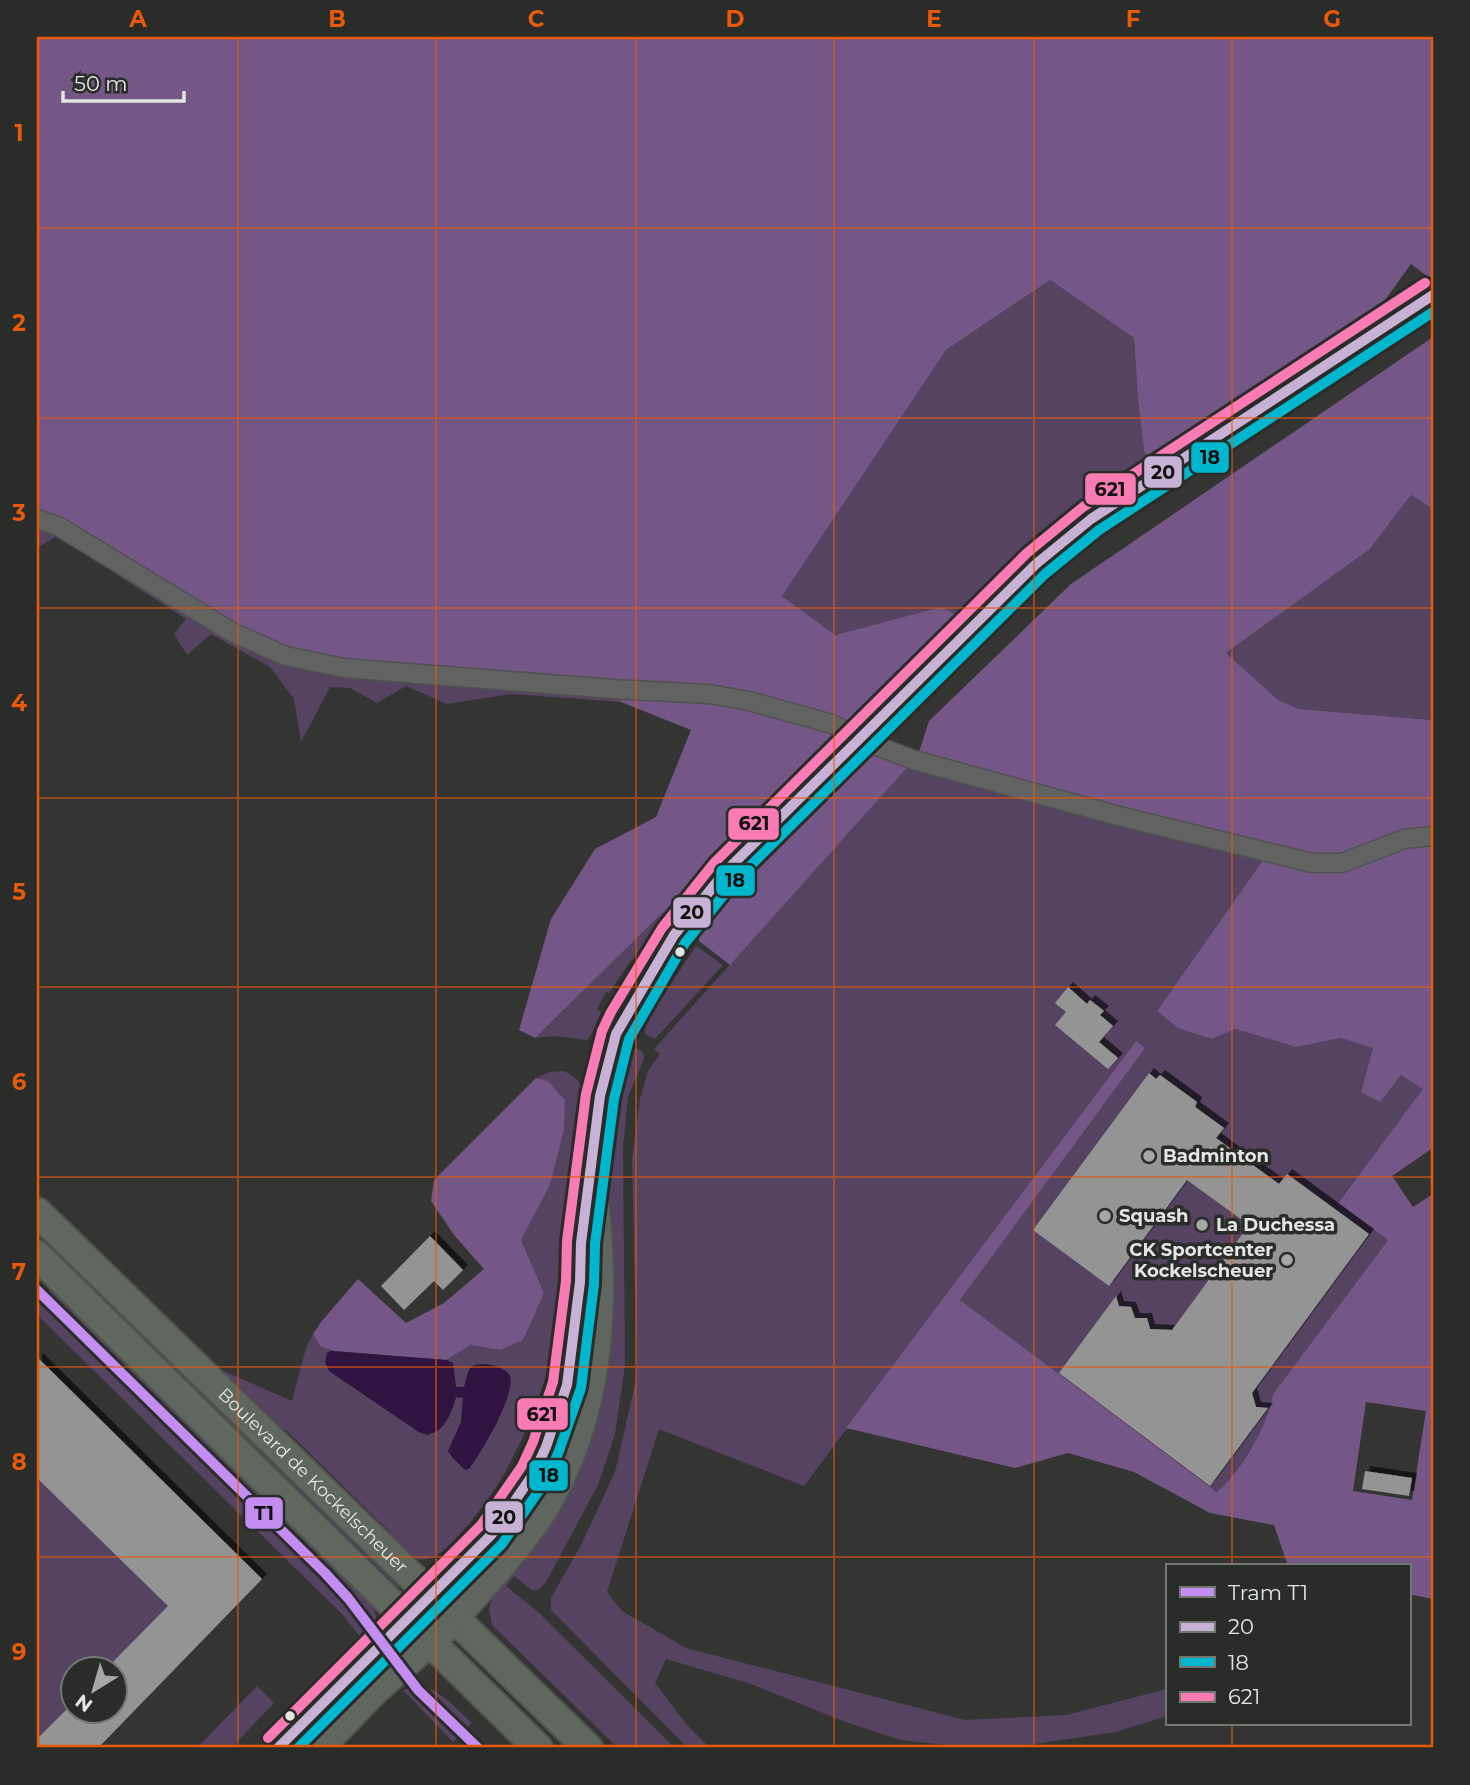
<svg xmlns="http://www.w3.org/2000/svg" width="1470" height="1785" font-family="Montserrat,sans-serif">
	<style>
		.green { fill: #554361; fill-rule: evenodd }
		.forest { fill: #745786; fill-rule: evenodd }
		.water { fill: #301340 }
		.building { fill: #939493; filter: url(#shadow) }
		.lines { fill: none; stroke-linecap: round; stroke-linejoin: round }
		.minor-casing { stroke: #505250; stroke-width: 21 }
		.secondary-casing { stroke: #505250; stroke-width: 30 }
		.primary-casing { stroke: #505250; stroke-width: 32 }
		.minor { stroke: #616261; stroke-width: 18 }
		.secondary { stroke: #606560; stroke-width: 26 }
		.primary { stroke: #5f675f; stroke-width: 28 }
		.bus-1-casing { stroke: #292c28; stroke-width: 16 }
		.bus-2-casing { stroke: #292c28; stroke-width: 16 }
		.bus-3-casing { stroke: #292c28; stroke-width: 16 }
		.bus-1 { stroke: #c7b2d5; stroke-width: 10 }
		.bus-2 { stroke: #00b7ce; stroke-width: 10 }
		.bus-3 { stroke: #f97bb4; stroke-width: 10 }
		.tram-1-casing { stroke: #292c28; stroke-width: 16 }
		.tram-1 { stroke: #c48df1; stroke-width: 10 }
		.grid { fill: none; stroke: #e8590c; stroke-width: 2; stroke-opacity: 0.55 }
		.bus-dot { fill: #e3e6e3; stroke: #292c28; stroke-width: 2.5 }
		.poi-dot { fill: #a6a8a5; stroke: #292c28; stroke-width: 2.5 }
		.labels { text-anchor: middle; stroke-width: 7; stroke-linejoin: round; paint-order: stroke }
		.poi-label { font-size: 18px; font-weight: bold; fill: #e3e6e3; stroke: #292c28; text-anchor: start }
		.street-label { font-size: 18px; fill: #e3e6e3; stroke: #292c28 }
		.line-badge { stroke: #292c28; stroke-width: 2.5 }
		.pale-badge-label { font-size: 19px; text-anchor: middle; font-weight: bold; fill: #111 }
		.neatline { fill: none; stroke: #e8590c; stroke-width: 2.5 }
		.grid-label { font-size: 23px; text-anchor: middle; font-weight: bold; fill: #e8590c }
	</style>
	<defs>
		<filter id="shadow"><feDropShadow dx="5" dy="-5" stdDeviation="0" flood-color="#0009"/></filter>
	</defs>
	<rect width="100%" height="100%" fill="#343533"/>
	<!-- green -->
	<path class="green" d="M 1050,280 L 1134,338 L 1138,401 L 1146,466 L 1077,512 L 1026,556 L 963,618 L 941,607 L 835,635 L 782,596 L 946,350 Z
		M 1411,495 L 1433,509 L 1433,720 L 1299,709 L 1278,701 L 1226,653 L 1370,549 Z
		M 37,519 L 613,689 L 621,702 L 511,694 L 447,704 L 406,686 L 377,703 L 350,688 L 330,687 L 301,742 L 294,699 L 270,667 L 211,634 L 187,655 L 174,634 L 186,619 L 57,536 L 37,548 Z
		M 914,760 L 1269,852 L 1157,1011 L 1212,1039 L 1235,1029 L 1296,1047 L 1341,1038 L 1374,1048 L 1361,1092 L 1401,1074 L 1424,1089 L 1338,1202 L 1388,1240 L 1273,1394 C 1268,1428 1241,1468 1218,1492 L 960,1300 L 1144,1048 L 1136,1041 L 804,1486 L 659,1429 L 607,1592 L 622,1611 L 686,1648 L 965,1720 L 1066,1715 L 1167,1689 L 1167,1716 L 1116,1732 L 1015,1747 L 972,1748 L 901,1740 L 848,1723 L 748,1683 L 666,1659 L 655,1683 L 687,1725 L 710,1748 L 688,1748 L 551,1610 L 551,1598 L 581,1545 L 615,1472 L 637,1376 L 632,1159 L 640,1098 L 648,1071 L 660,1054 L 654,1049 Z
		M 687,889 L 658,932 L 629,963 L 609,993 L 606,992 L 597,1009 L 601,1012 L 592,1033 L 587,1040 L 554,1036 L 535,1038 Z
		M 696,946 L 723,965 L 655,1039 L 645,1034 L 646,1022 Z
		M 631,1045 L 643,1052 L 644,1059 L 628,1097 L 623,1148 L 625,1365 L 615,1434 L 598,1485 L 546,1582 L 538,1590 L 532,1590 L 514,1576 L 506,1586 L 538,1612 L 675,1748 L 618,1748 L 492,1625 L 489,1608 L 496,1589 L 538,1536 L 603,1318 L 608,1167 L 611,1130 L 616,1098 Z
		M 563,1071 C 574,1075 579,1080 583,1091 C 581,1116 576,1140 575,1165 C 572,1205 576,1246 571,1287 C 569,1311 560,1335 552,1358 C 530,1425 508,1482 459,1535 C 451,1543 442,1554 430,1558 C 412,1564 397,1550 384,1539 L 390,1532 L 287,1431 L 261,1417 L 208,1364 L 292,1401 L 306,1348 L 313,1334 L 321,1347 L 335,1351 L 330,1351 L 329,1371 L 419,1432 L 428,1436 L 453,1408 L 456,1397 L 463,1398 L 461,1422 L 449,1451 L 452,1457 L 465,1469 L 469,1469 L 499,1419 L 464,1387 L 456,1387 L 453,1363 L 446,1360 L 471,1345 L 500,1350 L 544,1293 L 521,1240 L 550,1185 L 564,1130 L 565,1100 L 548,1081 L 536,1078 L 549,1072 Z
		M 76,1262 L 401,1585 L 398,1587 L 208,1401 L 175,1377 L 66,1273 Z
		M 56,1283 L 368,1600 C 380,1616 379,1629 366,1644 L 342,1614 L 37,1315 L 37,1284 L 46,1293 Z
		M 37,1357 L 262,1579 L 98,1748 L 37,1748 ZM 74,1670 L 116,1670 L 116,1712 L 74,1712 Z
		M 257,1686 L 274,1703 L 231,1748 L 197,1748 Z
		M 415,1686 C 438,1686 455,1708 472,1723 L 453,1742 L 403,1690 Z"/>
	<!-- forest -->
	<path class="forest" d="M 37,37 L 1433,37 L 1433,277 L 1431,279 L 1411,264 L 1372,318 L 1146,466 L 1138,401 L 1134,338 L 1050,280 L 946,350 L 782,596 L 835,635 L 941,607 L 963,618 L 535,1038 L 519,1030 L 551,919 L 595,849 L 656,817 L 691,730 L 621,702 L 612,689 L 286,656 L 37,519 Z
		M 1433,337 L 1433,509 L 1411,495 L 1370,549 L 1226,653 L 1278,700 L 1299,709 L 1433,720 L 1433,1148 L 1392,1176 L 1413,1207 L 1433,1194 L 1433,1599 L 1413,1595 L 1409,1596 L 1409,1566 L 1288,1566 L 1274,1525 L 1210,1513 L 1134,1472 L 1068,1453 L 1015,1468 L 846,1428 L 1136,1041 L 1145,1048 L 960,1300 L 1217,1492 C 1241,1471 1268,1426 1273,1394 L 1388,1240 L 1338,1203 L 1423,1089 L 1401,1075 L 1380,1102 L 1361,1092 L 1373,1048 L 1341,1038 L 1296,1047 L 1235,1029 L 1212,1039 L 1178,1028 L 1157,1011 L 1268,853 L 914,760 L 730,965 L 699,941 L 697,928 L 703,915 L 732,880 L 856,761 L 875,755 L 919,752 L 929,721 L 1071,584 ZM 1366,1402 L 1426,1411 L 1412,1500 L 1353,1491 Z
		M 536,1078 L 548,1081 L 565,1100 L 564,1130 L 550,1185 L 521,1240 L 544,1293 L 523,1340 L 500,1350 L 471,1345 L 446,1360 L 335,1351 L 321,1347 L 313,1334 L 321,1322 L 358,1279 L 406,1323 L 444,1303 L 484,1269 L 454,1235 L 431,1201 L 434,1180 Z"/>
	<!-- water -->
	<path class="water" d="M 330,1351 L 446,1360 L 453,1363 L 456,1387 L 464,1387 C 466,1381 467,1371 471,1367 C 478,1360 507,1366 510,1376 C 516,1395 481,1453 469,1469 L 465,1470 L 452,1457 L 448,1451 L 461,1422 L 463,1398 L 456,1397 C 451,1415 441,1441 419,1432 L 329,1371 L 325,1363 L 327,1353 Z"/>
	<!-- building -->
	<path class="building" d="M 1068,987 L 1087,1004 L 1090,1000 L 1104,1011 L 1100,1015 L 1113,1026 L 1099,1042 L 1118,1058 L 1108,1069 L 1055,1025 L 1066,1012 L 1055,1003 Z
		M 1149,1073 L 1156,1079 L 1160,1075 L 1197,1102 L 1195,1107 L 1224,1128 L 1216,1138 L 1279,1184 L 1287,1174 L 1369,1234 L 1252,1393 L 1256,1407 L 1268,1408 L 1210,1486 L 1059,1373 L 1116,1296 L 1119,1306 L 1131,1307 L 1135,1318 L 1147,1318 L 1150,1329 L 1172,1330 L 1249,1225 L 1187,1180 L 1109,1286 L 1033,1230 Z
		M 430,1236 L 463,1270 L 443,1290 L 434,1281 L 404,1310 L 381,1286 Z
		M 37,1357 L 262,1579 L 98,1748 L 37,1748 L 37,1739 L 74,1702 L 74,1712 L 116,1712 L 116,1670 L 105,1670 L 168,1606 L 37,1478 Z
		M 1365,1471 L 1412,1478 L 1409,1496 L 1362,1489 Z"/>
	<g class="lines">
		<defs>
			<path id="minor" d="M 37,519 L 58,526 L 232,632 L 286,656 L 344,668 L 613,689 L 709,694 L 749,701 L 832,724 L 861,740 L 914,760 L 1119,816 L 1312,863 L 1342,863 L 1404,839 L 1433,836"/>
			<path id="secondary" d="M 431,1596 C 469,1558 506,1520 533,1474 C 574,1404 575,1321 581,1243 C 583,1218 588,1194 591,1169 C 597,1123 600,1078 616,1034 C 623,1016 634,1000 644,983 C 669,943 694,907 725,872 L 1036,564 L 1091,519 L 1433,295
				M 455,1618 C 485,1585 515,1553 540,1516 C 599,1425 607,1314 596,1209"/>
			<g id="primary">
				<path id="s1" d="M 37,1212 L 588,1748"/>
				<path d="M 37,1255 L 538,1748"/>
				<path d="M 278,1748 L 419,1607"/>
				<path d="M 319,1748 L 374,1691 L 443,1630"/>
			</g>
		</defs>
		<!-- minor casing -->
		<use href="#minor" class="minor-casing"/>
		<!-- secondary casing -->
		<use href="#secondary" class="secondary-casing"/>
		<!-- primary casing -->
		<use href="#primary" class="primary-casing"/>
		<!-- minor -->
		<use href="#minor" class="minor"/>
		<!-- secondary -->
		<use href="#secondary" class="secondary"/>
		<!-- primary -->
		<use href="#primary" class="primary"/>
		<defs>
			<path id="bus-1" d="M 278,1748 L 492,1534 L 534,1473 L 546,1447 L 567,1385 L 580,1282 L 581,1243 L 600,1096 L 616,1034 L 674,935 L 725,872 L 1036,564 L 1091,519 L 1433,295"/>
			<path id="bus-2" d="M 298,1748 L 502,1544 L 547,1479 L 559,1451 L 581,1388 L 594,1284 L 595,1244 L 614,1099 L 629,1039 L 685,943 L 735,881 L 1045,574 L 1099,530 L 1433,312"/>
			<path id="bus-3" d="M 268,1738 L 481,1525 L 522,1466 L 533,1442 L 553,1382 L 566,1281 L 567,1241 L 586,1094 L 602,1031 L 611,1012 L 662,928 L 715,862 L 1027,553 L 1083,507 L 1425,283"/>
		</defs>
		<!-- bus-1 casing -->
		<use href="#bus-1" class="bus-1-casing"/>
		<!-- bus-2 casing -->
		<use href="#bus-2" class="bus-2-casing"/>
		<!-- bus-3 casing -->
		<use href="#bus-3" class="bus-3-casing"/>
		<!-- bus-1 -->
		<use href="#bus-1" class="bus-1"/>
		<!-- bus-2 -->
		<use href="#bus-2" class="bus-2"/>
		<!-- bus-3 -->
		<use href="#bus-3" class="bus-3"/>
		<defs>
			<path id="tram-1" d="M 37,1290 L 325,1573 L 348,1598 L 418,1690 L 478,1748"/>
		</defs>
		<!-- tram-1 casing -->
		<use href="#tram-1" class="tram-1-casing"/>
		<!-- tram-1 -->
		<use href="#tram-1" class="tram-1"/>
	</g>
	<!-- grid -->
	<path class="grid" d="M 238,37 L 238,1748M 436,37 L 436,1748M 636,37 L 636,1748M 834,37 L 834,1748M 1034,37 L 1034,1748M 1232,37 L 1232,1566M 37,228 L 1433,228M 37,418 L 1433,418M 37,608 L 1433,608M 37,798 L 1433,798M 37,987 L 1433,987M 37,1177 L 1433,1177M 37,1367 L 1433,1367M 37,1557 L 1433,1557M 1232,1724 L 1232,1748"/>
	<!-- markers -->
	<g class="bus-dot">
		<circle cx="680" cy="952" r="6"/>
		<circle cx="290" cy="1716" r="6"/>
	</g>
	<g class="poi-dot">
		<circle cx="1149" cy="1156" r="7"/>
		<circle cx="1105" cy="1216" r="7"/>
		<circle cx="1202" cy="1225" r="7"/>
		<circle cx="1287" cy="1260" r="7"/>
	</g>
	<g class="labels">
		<!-- poi labels -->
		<g class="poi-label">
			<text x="1163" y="1162">Badminton</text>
			<text x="1119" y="1222">Squash</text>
			<text x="1216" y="1231">La Duchessa</text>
			<text x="1273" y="1256" text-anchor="end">CK Sportcenter<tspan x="1273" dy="21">Kockelscheuer</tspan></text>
		</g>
		<!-- street labels -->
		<g class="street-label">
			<text dy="6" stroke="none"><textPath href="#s1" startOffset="385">Boulevard de Kockelscheuer</textPath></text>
		</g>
	</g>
	<g class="line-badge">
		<rect x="1190" y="441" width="40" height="33" rx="7" fill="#00b7ce"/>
		<rect x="1143" y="455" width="40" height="34" rx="7" fill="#c7b2d5"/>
		<rect x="1084" y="472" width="53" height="34" rx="7" fill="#f97bb4"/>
		<rect x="727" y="807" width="53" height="34" rx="7" fill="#f97bb4"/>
		<rect x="715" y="864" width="41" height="33" rx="7" fill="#00b7ce"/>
		<rect x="672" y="896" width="40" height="33" rx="7" fill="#c7b2d5"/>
		<rect x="516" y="1397" width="53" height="34" rx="7" fill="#f97bb4"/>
		<rect x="528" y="1459" width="41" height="33" rx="7" fill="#00b7ce"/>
		<rect x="244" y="1496" width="40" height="34" rx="7" fill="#c48df1"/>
		<rect x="484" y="1500" width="40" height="34" rx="7" fill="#c7b2d5"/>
	</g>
	<g class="pale-badge-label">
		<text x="1210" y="464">18</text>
		<text x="1163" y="479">20</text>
		<text x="1110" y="496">621</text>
		<text x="754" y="830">621</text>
		<text x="735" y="887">18</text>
		<text x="692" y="919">20</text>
		<text x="542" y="1421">621</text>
		<text x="549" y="1482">18</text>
		<text x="264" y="1520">T1</text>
		<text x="504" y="1524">20</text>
	</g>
	<!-- border -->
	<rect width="1470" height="1785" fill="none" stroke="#292c28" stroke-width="77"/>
	<!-- legend -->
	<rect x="1166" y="1564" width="245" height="161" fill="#292c28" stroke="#737673" stroke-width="2"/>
	<rect x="1180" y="1587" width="35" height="10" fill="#c48df1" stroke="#737673" stroke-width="2"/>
	<text x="1228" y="1600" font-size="21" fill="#e3e6e3">Tram T1</text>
	<rect x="1180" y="1622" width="35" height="10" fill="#c7b2d5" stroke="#737673" stroke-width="2"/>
	<text x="1228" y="1634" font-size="21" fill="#e3e6e3">20</text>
	<rect x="1180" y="1657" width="35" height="10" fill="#00b7ce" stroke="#737673" stroke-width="2"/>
	<text x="1228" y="1670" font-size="21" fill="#e3e6e3">18</text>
	<rect x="1180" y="1692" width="35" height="10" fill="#f97bb4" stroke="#737673" stroke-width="2"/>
	<text x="1228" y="1704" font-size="21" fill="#e3e6e3">621</text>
	<!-- north arrow -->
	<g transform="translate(94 1690) rotate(217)"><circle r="33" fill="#292c28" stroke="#737673" stroke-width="2"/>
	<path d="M0-5L12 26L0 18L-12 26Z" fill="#a6a8a5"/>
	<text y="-10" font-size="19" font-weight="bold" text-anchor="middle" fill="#e3e6e3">N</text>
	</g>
	<!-- scale -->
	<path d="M63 91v10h121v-10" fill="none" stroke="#e3e6e3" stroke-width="3.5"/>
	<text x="74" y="91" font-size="21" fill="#e3e6e3" stroke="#292c28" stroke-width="5" paint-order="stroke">50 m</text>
	<rect x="38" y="38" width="1394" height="1708" class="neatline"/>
	<g class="grid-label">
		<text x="138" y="27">A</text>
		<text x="337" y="27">B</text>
		<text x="536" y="27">C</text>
		<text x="735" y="27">D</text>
		<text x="934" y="27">E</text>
		<text x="1133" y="27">F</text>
		<text x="1332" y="27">G</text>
		<text x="19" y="141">1</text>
		<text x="19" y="331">2</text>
		<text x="19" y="521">3</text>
		<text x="19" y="711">4</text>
		<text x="19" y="900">5</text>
		<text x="19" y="1090">6</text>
		<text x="19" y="1280">7</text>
		<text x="19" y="1470">8</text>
		<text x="19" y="1660">9</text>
	</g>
</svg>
